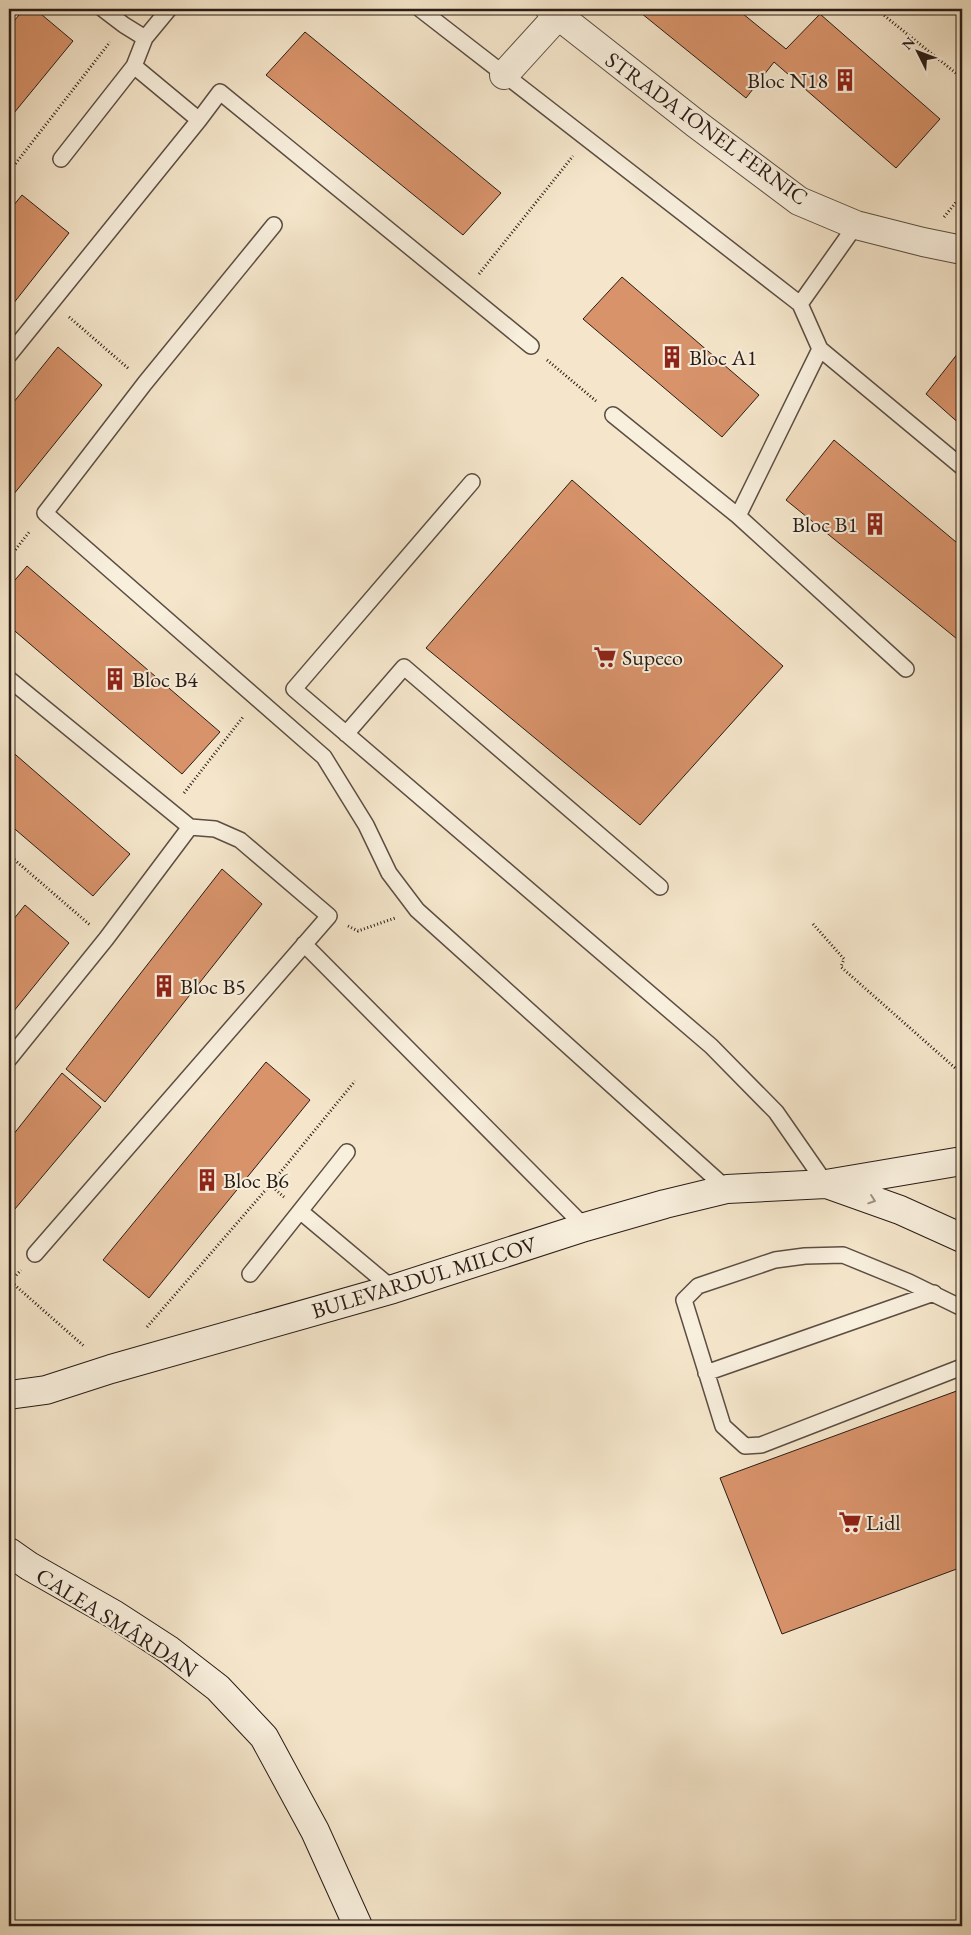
<svg xmlns="http://www.w3.org/2000/svg" width="971" height="1935" font-family="'EB Garamond',serif">
	<style>
		.building { fill: #d8936b; stroke: #291c16 }
		.lines { fill: none; stroke-linecap: round; stroke-linejoin: round }
		.service-casing { stroke: #5c4e43; stroke-width: 18 }
		.minor-casing { stroke: #5c4e43; stroke-width: 30 }
		.secondary-casing { stroke: #291c16; stroke-width: 30 }
		.path { stroke: #291c16; stroke-width: 3; stroke-dasharray: 1 2.5; stroke-linecap: butt }
		.service { stroke: #f8efdd; stroke-width: 15 }
		.minor { stroke: #f8efdd; stroke-width: 28 }
		.secondary { stroke: #f8efdd; stroke-width: 28 }
		.oneway { stroke: #9b9083 }
		.labels { text-anchor: middle; stroke-width: 4; stroke-linejoin: round; paint-order: stroke }
		.poi-label { font-size: 22px; fill: #291c16; stroke: #f8efdd; text-anchor: start }
		.street-label { font-size: 22px; fill: #291c16; stroke: #f8efdd }
	</style>
	<rect width="100%" height="100%" fill="#f5e6cb"/>
	<filter id="stains"><feTurbulence type="fractalNoise" baseFrequency=".004" numOctaves="4"/><feColorMatrix values="0 0 0 0 .2 0 0 0 0 .09 0 0 0 0 .02 0 0 0 .5 -.17"/></filter>
	<radialGradient id="worn" r=".72"><stop offset=".6" stop-color="#630" stop-opacity="0"/><stop offset="1" stop-color="#630" stop-opacity=".3"/></radialGradient>
	<!-- building -->
	<path class="building" d="M 24,9 L 35,9 L 73,41 L 9,119 L 9,27 Z
		M 636,9 L 737,9 L 786,49 L 820,14 L 940,119 L 896,168 L 774,62 L 746,98 Z
		M 305,32 L 501,193 L 463,235 L 266,75 Z
		M 22,195 L 69,233 L 9,309 L 9,211 Z
		M 622,277 L 759,395 L 722,437 L 583,319 Z
		M 58,347 L 102,385 L 9,500 L 9,408 Z
		M 962,348 L 962,426 L 926,394 Z
		M 834,440 L 962,547 L 962,643 L 786,500 Z
		M 572,480 L 783,666 L 640,825 L 426,648 Z
		M 27,566 L 220,732 L 182,774 L 9,626 L 9,587 Z
		M 9,749 L 130,854 L 93,896 L 9,824 Z
		M 222,869 L 262,904 L 105,1102 L 66,1069 Z
		M 25,905 L 69,943 L 9,1017 L 9,925 Z
		M 266,1062 L 310,1100 L 149,1298 L 103,1260 Z
		M 62,1073 L 101,1107 L 9,1216 L 9,1140 Z
		M 962,1389 L 962,1567 L 782,1634 L 720,1478 Z"/>
	<g class="lines">
		<defs>
			<path id="service" d="M 103,9 L 124,25 L 145,38
				M 420,9 L 800,304 L 820,349 L 962,467
				M 134,66 L 199,120
				M 61,159 L 134,66 L 145,38 L 169,9
				M 274,225 L 145,383 L 45,513 L 324,757 L 366,825 L 389,873 L 417,910 L 727,1189
				M 800,304 L 856,225
				M 9,355 L 199,120 L 220,92 L 531,346
				M 613,415 L 738,516 L 906,669
				M 472,482 L 294,689 L 711,1046 L 776,1112 L 826,1184
				M 738,516 L 820,349
				M 9,679 L 190,827 L 215,829 L 240,840 L 329,916 L 35,1254
				M 346,734 L 404,667 L 660,887
				M 304,944 L 585,1227
				M 9,1059 L 106,939 L 190,827
				M 300,1211 L 393,1289
				M 250,1274 L 347,1152
				M 962,1308 L 909,1282 L 843,1255 L 805,1256 L 775,1260 L 698,1286 L 684,1300 L 723,1426 L 745,1446 L 761,1445 L 962,1367
				M 706,1373 L 934,1293"/>
			<path id="minor" d="M 550,9 L 695,123 L 799,201 L 856,225 L 923,242 L 962,250
				M 504,75 L 564,9"/>
			<path id="secondary" d="M 827,1184 L 900,1210 L 962,1238
				M 9,1395 L 46,1390 L 111,1369 L 393,1289 L 585,1227 L 665,1204 L 727,1189 L 826,1184 L 962,1161
				M 9,1552 L 29,1566 L 115,1615 L 169,1650 L 218,1688 L 264,1737 L 315,1831 L 358,1926"/>
		</defs>
		<!-- service casing -->
		<use href="#service" class="service-casing"/>
		<!-- minor casing -->
		<use href="#minor" class="minor-casing"/>
		<!-- secondary casing -->
		<use href="#secondary" class="secondary-casing"/>
		<!-- path -->
		<path class="path" d="M 876,9 L 962,78
			M 9,172 L 110,42
			M 944,217 L 962,195
			M 479,274 L 573,156
			M 69,317 L 129,369
			M 547,360 L 596,401
			M 9,558 L 30,531
			M 184,793 L 243,717
			M 9,855 L 90,925
			M 9,867 L 14,860
			M 813,924 L 844,959 L 841,967 L 962,1074
			M 348,926 L 358,931 L 395,918
			M 270,1185 L 284,1197
			M 9,1280 L 85,1347
			M 9,1283 L 21,1270
			M 147,1327 L 270,1185 L 355,1081"/>
		<!-- service -->
		<use href="#service" class="service"/>
		<!-- minor -->
		<use href="#minor" class="minor"/>
		<!-- secondary -->
		<use href="#secondary" class="secondary"/>
	</g>
	<!-- one-way arrows -->
	<defs><path id="oneway-chevron" d="M-2-3.5L2.5 0L-2 3.5" fill="none" stroke-width="1.6" stroke-linecap="round" stroke-linejoin="round" transform="scale(1.25)"/></defs>
	<use class="oneway" href="#oneway-chevron" transform="translate(872 1200) rotate(19)"/>
	<!-- icons -->
	<defs>
		<symbol id="building-bare" viewBox="-9 -9 18 18"><path d="M-4-6H4V6H1V3H-1V6H-4ZM-2.5-4.3h1.7v1.8h-1.7ZM.8-4.3h1.7v1.8H.8ZM-2.5-1h1.7V.8h-1.7ZM.8-1h1.7V.8H.8Z" fill="#8f2418" stroke="#f8efdd" stroke-width="2.5" paint-order="stroke"/></symbol>
		<symbol id="supermarket-bare" viewBox="-9 -9 18 18"><path d="M-6-5.5h2.5l.6 2H6L4.5 2H-2.5L-4.4-4H-6ZM-1.5 3.2a1.3 1.3 0 1 0 .1 0ZM3 3.2a1.3 1.3 0 1 0 .1 0Z" fill="#8f2418" stroke="#f8efdd" stroke-width="2.5" paint-order="stroke"/></symbol>
	</defs>
	<g fill-rule="evenodd">
		<use href="#building-bare" x="829" y="64" width="32" height="32"/>
		<use href="#building-bare" x="656" y="341" width="32" height="32"/>
		<use href="#building-bare" x="859" y="508" width="32" height="32"/>
		<use href="#supermarket-bare" x="589" y="641" width="32" height="32"/>
		<use href="#building-bare" x="99" y="663" width="32" height="32"/>
		<use href="#building-bare" x="148" y="970" width="32" height="32"/>
		<use href="#building-bare" x="191" y="1164" width="32" height="32"/>
		<use href="#supermarket-bare" x="834" y="1506" width="32" height="32"/>
	</g>
	<g class="labels">
		<!-- poi labels -->
		<g class="poi-label">
			<text x="828" y="88" text-anchor="end">Bloc N18</text>
			<text x="689" y="365">Bloc A1</text>
			<text x="858" y="532" text-anchor="end">Bloc B1</text>
			<text x="622" y="665">Supeco</text>
			<text x="132" y="687">Bloc B4</text>
			<text x="180" y="994">Bloc B5</text>
			<text x="223" y="1188">Bloc B6</text>
			<text x="866" y="1530">Lidl</text>
		</g>
		<!-- street labels -->
		<g class="street-label">
			<text transform="translate(707 128) rotate(36)" y="8">STRADA IONEL FERNIC</text>
			<text transform="translate(424 1277) rotate(-17)" y="8">BULEVARDUL MILCOV</text>
			<text transform="translate(117 1622) rotate(32)" y="8">CALEA SMÂRDAN</text>
		</g>
	</g>
	<!-- margin -->
	<rect width="971" height="1935" fill="none" stroke="#f5e6cb" stroke-width="30"/>
	<rect x="10" y="10" width="951" height="1915" fill="none" stroke="#291c16" stroke-width="2.5"/>
	<rect x="15" y="15" width="941" height="1905" fill="none" stroke="#291c16"/>
	<!-- north arrow -->
	<g transform="translate(918 52) rotate(312)" stroke="#f8efdd" stroke-width="4" paint-order="stroke">
	<path d="M0-4L9 19L0 12L-9 19Z" fill="#291c16"/>
	<text y="-8" font-size="14" font-weight="bold" text-anchor="middle" fill="#291c16">N</text>
	</g>
	<rect width="100%" height="100%" filter="url(#stains)"/>
	<rect width="100%" height="100%" fill="url(#worn)"/>
</svg>
